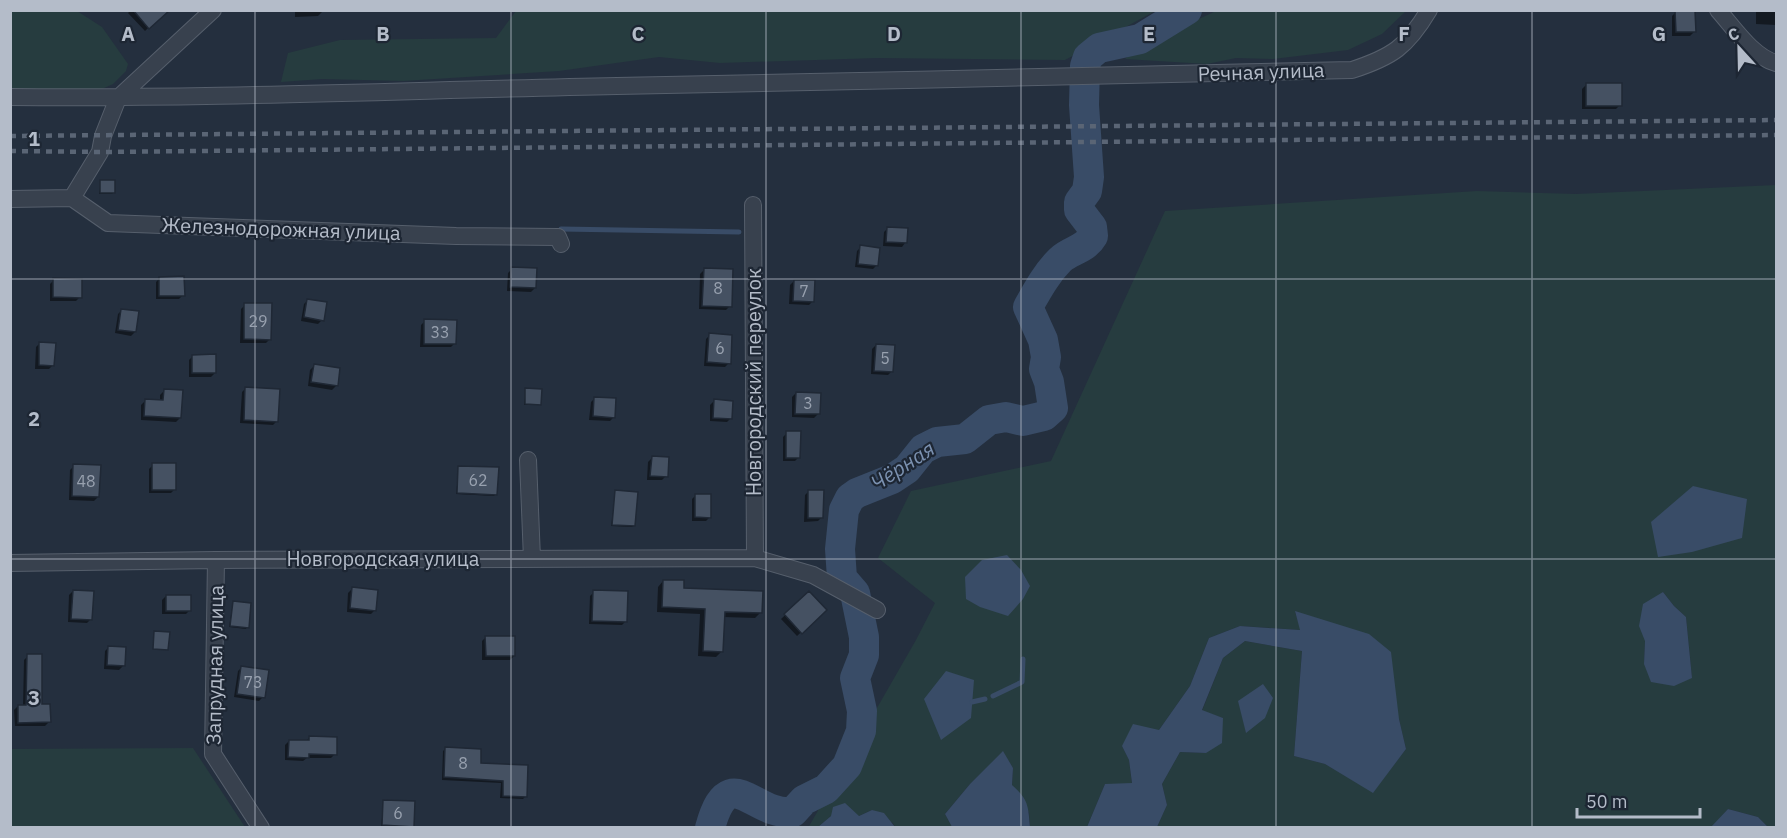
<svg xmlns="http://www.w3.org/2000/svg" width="1787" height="838" font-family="'IBM Plex Sans',sans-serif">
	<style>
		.green { fill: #263c3f; fill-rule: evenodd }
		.water { fill: #394c67 }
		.shadow { fill: #0007 }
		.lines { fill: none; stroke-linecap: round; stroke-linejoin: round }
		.stream { stroke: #394c67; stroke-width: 5 }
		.river { stroke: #394c67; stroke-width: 30 }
		.building { fill: #455162; stroke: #1f2835; stroke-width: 1.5 }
		.minor-casing { stroke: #565f6c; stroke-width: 18 }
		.minor { stroke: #38414e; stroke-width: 16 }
		.rail { stroke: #5a6575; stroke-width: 4.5; stroke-dasharray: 6 6; stroke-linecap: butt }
		.grid { fill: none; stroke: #b4bcc9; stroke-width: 1.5; stroke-opacity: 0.55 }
		.labels { text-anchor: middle; stroke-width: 4.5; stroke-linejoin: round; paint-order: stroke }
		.number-label { font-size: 16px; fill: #98a1af }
		.street-label { font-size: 20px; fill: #b4bcc9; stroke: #1d2633 }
		.water-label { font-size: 21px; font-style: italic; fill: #7c92b1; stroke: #1d2633 }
		.grid-label { font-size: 20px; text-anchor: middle; font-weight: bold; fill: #b4bcc9; stroke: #1d2633; stroke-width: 4.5; stroke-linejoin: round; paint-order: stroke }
	</style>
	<rect width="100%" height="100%" fill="#242f3e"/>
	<!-- green -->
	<path class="green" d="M 11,11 L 77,11 L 102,27 L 128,64 L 126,71 L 113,84 L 91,94 L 11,93 Z
		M 516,11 L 516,10 L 1155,11 L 1065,60 L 877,58 L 720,63 L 659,57 L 559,71 L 403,81 L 322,79 L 281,82 L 288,53 L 340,40 L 496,38 Z
		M 1216,11 L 1216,10 L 1406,11 L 1382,34 L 1348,50 L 1273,59 L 1236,58 L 1207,64 L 1125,59 L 1139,47 Z
		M 1776,185 L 1776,827 L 1768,827 L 1758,817 L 1728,809 L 1711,828 L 1157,827 L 1167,805 L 1162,784 L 1180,752 L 1206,753 L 1223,718 L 1202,711 L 1223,658 L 1245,641 L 1302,651 L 1294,756 L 1325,764 L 1373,792 L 1406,749 L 1399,719 L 1295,612 L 1301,630 L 1240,626 L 1209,638 L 1190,686 L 1159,730 L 1122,746 L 1129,760 L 1132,784 L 1105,784 L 1087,827 L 1030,827 L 1029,813 L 1012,785 L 1013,768 L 1003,752 L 970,784 L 945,814 L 952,827 L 895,827 L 893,823 L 872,810 L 859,816 L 831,816 L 818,827 L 808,828 L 916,640 L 935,603 L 878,558 L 911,491 L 1051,461 L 1165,211 L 1477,191 L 1576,194 ZM 1663,592 L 1674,606 L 1686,617 L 1692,678 L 1644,664 L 1645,641 Z
		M 193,748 L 245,827 L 11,827 L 11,749 Z"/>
	<!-- water -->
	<path class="water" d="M 1693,486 L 1747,499 L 1742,538 L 1692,552 L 1658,557 L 1651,522 Z
		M 1007,555 L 1021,570 L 1030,586 L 1023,599 L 1008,616 L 980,607 L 966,599 L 965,577 L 982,560 Z
		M 1663,592 L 1674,606 L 1686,617 L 1692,678 L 1674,686 L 1651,682 L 1644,664 L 1645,641 L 1639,626 L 1643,604 Z
		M 1295,611 L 1369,634 L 1391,652 L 1399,719 L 1406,749 L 1373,793 L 1325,764 L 1294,756 L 1302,651 L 1245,641 L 1223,658 L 1202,710 L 1223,718 L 1222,743 L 1206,753 L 1180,752 L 1162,784 L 1167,805 L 1157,827 L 1087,827 L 1105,784 L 1132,783 L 1129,760 L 1122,746 L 1133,724 L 1159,730 L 1190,686 L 1209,638 L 1240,626 L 1300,630 Z
		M 946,671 L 974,680 L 971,718 L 941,740 L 924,699 Z
		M 1263,684 L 1273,698 L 1265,718 L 1246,733 L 1238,701 Z
		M 1003,751 L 1013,768 L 1012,785 C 1029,800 1028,806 1030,827 L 952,827 L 945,814 L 970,784 Z
		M 845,803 L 859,816 L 872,810 L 884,813 L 895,827 L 818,827 L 831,816 L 833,807 Z
		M 1728,809 L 1758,817 L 1768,827 L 1711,827 Z"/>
	<!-- shadow -->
	<path class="shadow" d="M 131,10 L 158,10 L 162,15 L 145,31 L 128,13 Z
		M 295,10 L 322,10 L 322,12 L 318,16 L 295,17 Z
		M 1756,10 L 1776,10 L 1776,25 L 1756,24 Z
		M 1676,12 L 1694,32 L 1690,36 L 1672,36 L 1672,16 Z
		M 1586,85 L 1620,105 L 1616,109 L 1582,109 L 1582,89 Z
		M 101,181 L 113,193 L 112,194 L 99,194 Z
		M 888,228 L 905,243 L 902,247 L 883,246 L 884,232 Z
		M 861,247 L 877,265 L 873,269 L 855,267 L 857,251 Z
		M 512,269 L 535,288 L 531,292 L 507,291 L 508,273 Z
		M 704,270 L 730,306 L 726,310 L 699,309 L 700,274 Z
		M 160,278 L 183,295 L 179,299 L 156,299 L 156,282 Z
		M 54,280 L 80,297 L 76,301 L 50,301 L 50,284 Z
		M 794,281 L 813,301 L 809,305 L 789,304 L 790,285 Z
		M 308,300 L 322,320 L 318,324 L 301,321 L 304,304 Z
		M 245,305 L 270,339 L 266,343 L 240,343 L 241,309 Z
		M 122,310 L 135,332 L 131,336 L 115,333 L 118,314 Z
		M 425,321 L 455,343 L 451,347 L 420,347 L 421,325 Z
		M 710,335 L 729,363 L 725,367 L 704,366 L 706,339 Z
		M 40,343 L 53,365 L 49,369 L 35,369 L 36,347 Z
		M 876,345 L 892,371 L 888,375 L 871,374 L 872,349 Z
		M 193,356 L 215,373 L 211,377 L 189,377 L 189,360 Z
		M 314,366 L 336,386 L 332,390 L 308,386 L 310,370 Z
		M 246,388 L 277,421 L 273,425 L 240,423 L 242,392 Z
		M 526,390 L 540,404 L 538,405 L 524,405 Z
		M 164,391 L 180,418 L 176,422 L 141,420 L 141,405 L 145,401 L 160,402 L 160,395 Z
		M 796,393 L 818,414 L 814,418 L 792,417 L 792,397 Z
		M 595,398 L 614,417 L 610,421 L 589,420 L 591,402 Z
		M 714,401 L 731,418 L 727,422 L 710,421 L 710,405 Z
		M 787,433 L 799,457 L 795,461 L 783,461 L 783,437 Z
		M 652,458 L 666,476 L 662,480 L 647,480 L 648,462 Z
		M 153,465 L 175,489 L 171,493 L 149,493 L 149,469 Z
		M 74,466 L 98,497 L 94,501 L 69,500 L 70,470 Z
		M 459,467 L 496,494 L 494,496 L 456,494 Z
		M 809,491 L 822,517 L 818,521 L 804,522 L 805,495 Z
		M 616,492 L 634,526 L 632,527 L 611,526 Z
		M 696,495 L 710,517 L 706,521 L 692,521 L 692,499 Z
		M 10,501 L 12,501 L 10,521 Z
		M 663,581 L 682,589 L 761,612 L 755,618 L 723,617 L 722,651 L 716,657 L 698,656 L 700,614 L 657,612 L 658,587 Z
		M 352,589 L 375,610 L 371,614 L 347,612 L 348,593 Z
		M 73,591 L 91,619 L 87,623 L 68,622 L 69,595 Z
		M 594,592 L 626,621 L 622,625 L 589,624 L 590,596 Z
		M 809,593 L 825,610 L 797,636 L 781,619 Z
		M 166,596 L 190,610 L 186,614 L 162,614 L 162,600 Z
		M 233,602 L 247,627 L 246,629 L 229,627 Z
		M 486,637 L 514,656 L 510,660 L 482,660 L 482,641 Z
		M 109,647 L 123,666 L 119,670 L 104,669 L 105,651 Z
		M 28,656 L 40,706 L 49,722 L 45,726 L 15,726 L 14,710 L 18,706 L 23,706 L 24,660 Z
		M 242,667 L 263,697 L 259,701 L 234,697 L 238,671 Z
		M 309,738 L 335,754 L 331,758 L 307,758 L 303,761 L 285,760 L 285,745 L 289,741 L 305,742 Z
		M 446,748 L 479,764 L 526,796 L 523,799 L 500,798 L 501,783 L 442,780 L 443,751 Z
		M 384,801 L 413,827 L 381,826 Z"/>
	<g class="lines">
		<!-- stream -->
		<path class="stream" d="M 561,229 L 739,232
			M 993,696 L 1022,682 L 1023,659
			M 972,702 L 985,699"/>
		<!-- river -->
		<path class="river" d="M 710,828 C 729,758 753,817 793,812 L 804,800 L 826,789 L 847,766 L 861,731 L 862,711 L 855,678 L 864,655 L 864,637 L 855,593 L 842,578 L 840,549 L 844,510 L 850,498 L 857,493 L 892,479 L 907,469 L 923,449 L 937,442 L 965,439 L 989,420 L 1006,417 L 1023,421 L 1044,416 L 1053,408 L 1049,382 L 1044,369 L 1046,357 L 1043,340 L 1028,307 C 1037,291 1046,274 1060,260 C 1070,250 1085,250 1093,236 L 1092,227 L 1079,210 L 1079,202 L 1087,191 L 1089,177 L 1084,105 L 1085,66 L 1088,57 L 1099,48 L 1140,39 L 1187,10"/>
	</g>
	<!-- building -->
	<path class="building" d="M 133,10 L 170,10 L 149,29 Z
		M 1675,11 L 1695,11 L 1696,32 L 1676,32 Z
		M 1586,83 L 1622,83 L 1622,106 L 1586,106 Z
		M 100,180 L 115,180 L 115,193 L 100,193 Z
		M 887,227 L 908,228 L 907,243 L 886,242 Z
		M 860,245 L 880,248 L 878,266 L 858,264 Z
		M 511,267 L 537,268 L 536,288 L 510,287 Z
		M 704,268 L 733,269 L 732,307 L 702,306 Z
		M 184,276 L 185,296 L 159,296 L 159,277 Z
		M 53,278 L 82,279 L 82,298 L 53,297 Z
		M 794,280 L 815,280 L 814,302 L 793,301 Z
		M 307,299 L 327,302 L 324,321 L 304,317 Z
		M 244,303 L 272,303 L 271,340 L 244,339 Z
		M 121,309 L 139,311 L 136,332 L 118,330 Z
		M 424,319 L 457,320 L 456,344 L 424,344 Z
		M 709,333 L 732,335 L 731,364 L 707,362 Z
		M 39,342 L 56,343 L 54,366 L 39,365 Z
		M 876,344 L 895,345 L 893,372 L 874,371 Z
		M 216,354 L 216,373 L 192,373 L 192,355 Z
		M 314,364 L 340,368 L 338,386 L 311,382 Z
		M 245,387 L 280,389 L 278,422 L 244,420 Z
		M 525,388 L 542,389 L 541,405 L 525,404 Z
		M 164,389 L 183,390 L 181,418 L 144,416 L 145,399 L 163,400 Z
		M 796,392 L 821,393 L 820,414 L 795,414 Z
		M 594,397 L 616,398 L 615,418 L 593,416 Z
		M 714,399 L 733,401 L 732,419 L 713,418 Z
		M 786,431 L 801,431 L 800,458 L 786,458 Z
		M 652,456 L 669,457 L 668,477 L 650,476 Z
		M 152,463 L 176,463 L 176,490 L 152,490 Z
		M 73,464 L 101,465 L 99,497 L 72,496 Z
		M 458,466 L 499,467 L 497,495 L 457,493 Z
		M 615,490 L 638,492 L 635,526 L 612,525 Z
		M 808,490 L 824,490 L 823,518 L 808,518 Z
		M 695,494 L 711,494 L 711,518 L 695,517 Z
		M 663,580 L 684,580 L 684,588 L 763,591 L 762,613 L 725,612 L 723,652 L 703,651 L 705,609 L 662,607 Z
		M 352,587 L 378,590 L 376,611 L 350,608 Z
		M 73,590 L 94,591 L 92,620 L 71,619 Z
		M 593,590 L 628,591 L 627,622 L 592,621 Z
		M 809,591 L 827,610 L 802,634 L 784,614 Z
		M 166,595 L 191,595 L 191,611 L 166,611 Z
		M 233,601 L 251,603 L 249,628 L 230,626 Z
		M 154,631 L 170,632 L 168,650 L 153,649 Z
		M 485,636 L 515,636 L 515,656 L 486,656 Z
		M 108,646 L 126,647 L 125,666 L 107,665 Z
		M 27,654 L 42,654 L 42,704 L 50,704 L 51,722 L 18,723 L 18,705 L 26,705 Z
		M 241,666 L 269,670 L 265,698 L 237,694 Z
		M 309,736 L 337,737 L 337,755 L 309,754 L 309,758 L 288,757 L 289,740 L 309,740 Z
		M 445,747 L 481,749 L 481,763 L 528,765 L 527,797 L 503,796 L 503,781 L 444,777 Z
		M 383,800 L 415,801 L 414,827 L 382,825 Z"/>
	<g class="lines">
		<defs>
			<path id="minor" d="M 1718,10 C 1734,28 1753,57 1776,63
				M 10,97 C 213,99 415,90 617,86 C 862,80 1107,77 1352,70 C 1392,57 1407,47 1429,10
				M 72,198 L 100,152 L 103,136 L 118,98 L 213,10
				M 10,199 L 72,198 L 108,223 L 456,236 L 558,237 L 561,244
				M 753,205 L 755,558
				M 528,460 L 532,559
				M 216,560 L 213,754 L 261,828
				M 10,563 L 216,560 L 755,558 L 813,575 L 877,610"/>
		</defs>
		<!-- minor casing -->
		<use href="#minor" class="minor-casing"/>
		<!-- minor -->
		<use href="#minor" class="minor"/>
		<!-- rail -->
		<path class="rail" d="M 10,136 L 1776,120
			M 10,151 L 100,152 L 1776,135"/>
	</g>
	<!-- grid -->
	<path class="grid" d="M 255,10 L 255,828M 511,10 L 511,828M 766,10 L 766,828M 1021,10 L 1021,828M 1276,10 L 1276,828M 1532,10 L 1532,828M 10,279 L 1776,279M 10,559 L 1776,559"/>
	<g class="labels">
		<!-- number labels -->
		<g class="number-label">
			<text x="718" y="294">8</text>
			<text x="804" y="297">7</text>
			<text x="258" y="327">29</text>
			<text x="440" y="338">33</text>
			<text x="720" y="354">6</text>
			<text x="885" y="364">5</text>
			<text x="808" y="409">3</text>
			<text x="478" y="486">62</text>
			<text x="86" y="487">48</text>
			<text x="253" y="688">73</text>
			<text x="463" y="769">8</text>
			<text x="398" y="819">6</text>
		</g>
		<!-- street labels -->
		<g class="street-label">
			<text transform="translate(1261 72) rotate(-2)" y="7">Речная улица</text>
			<text transform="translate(281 229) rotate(2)" y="7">Железнодорожная улица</text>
			<text transform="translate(754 382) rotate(-90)" y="7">Новгородский переулок</text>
			<text x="383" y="566">Новгородская улица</text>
			<text transform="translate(215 665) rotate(-89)" y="7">Запрудная улица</text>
		</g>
		<!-- water labels -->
		<g class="water-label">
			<text transform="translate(903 466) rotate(-33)" y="7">Чёрная</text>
		</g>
	</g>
	<g class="grid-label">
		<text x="128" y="41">A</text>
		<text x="383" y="41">B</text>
		<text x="638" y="41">C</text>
		<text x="894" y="41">D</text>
		<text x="1149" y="41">E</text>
		<text x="1404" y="41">F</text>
		<text x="1659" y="41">G</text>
		<text x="34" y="146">1</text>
		<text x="34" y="426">2</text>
		<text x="34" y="705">3</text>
	</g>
	<!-- border -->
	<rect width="1787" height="838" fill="none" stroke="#b4bcc9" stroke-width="24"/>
	<!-- north arrow -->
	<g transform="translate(1739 48) rotate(338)" stroke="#1d2633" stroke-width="4.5" paint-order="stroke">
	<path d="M0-4.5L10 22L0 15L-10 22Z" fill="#b4bcc9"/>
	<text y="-9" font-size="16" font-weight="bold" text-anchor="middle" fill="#b4bcc9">С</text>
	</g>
	<!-- scale -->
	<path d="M1577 808v9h123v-9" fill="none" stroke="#b4bcc9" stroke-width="3"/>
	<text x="1586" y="808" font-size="18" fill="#b4bcc9" stroke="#1d2633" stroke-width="4.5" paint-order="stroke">50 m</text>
</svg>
